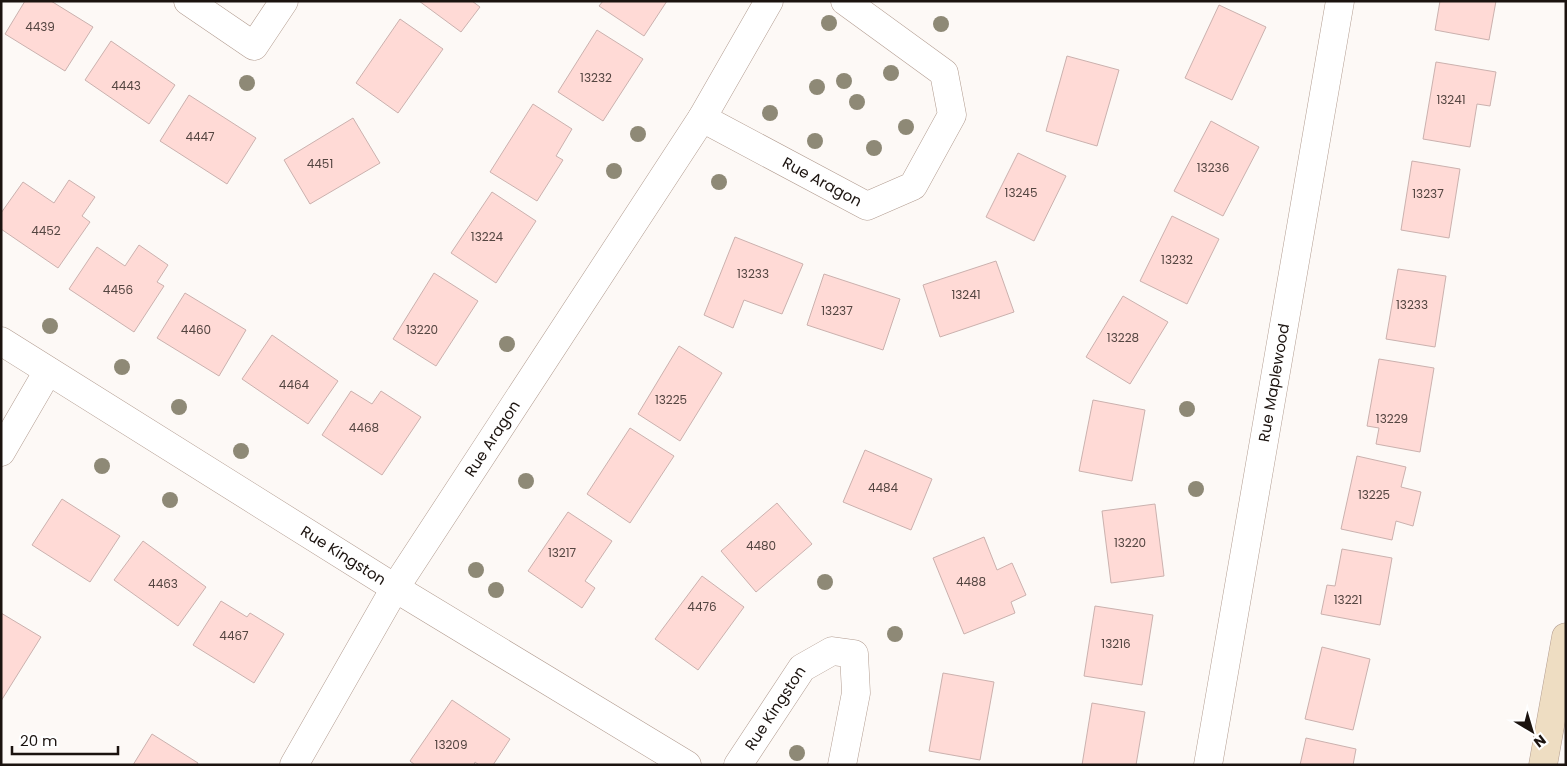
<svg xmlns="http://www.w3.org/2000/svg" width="1567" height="766" font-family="Poppins,sans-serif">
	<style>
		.building { fill: #ffdad6; stroke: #cbb1ae }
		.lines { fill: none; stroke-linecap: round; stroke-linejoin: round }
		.minor-casing { stroke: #b29c90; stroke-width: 29 }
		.secondary-casing { stroke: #b29c90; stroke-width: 29 }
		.minor { stroke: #fff; stroke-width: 28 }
		.secondary { stroke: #eeddc2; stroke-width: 28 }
		.tree { fill: #8e8976 }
		.labels { text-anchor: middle; stroke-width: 4.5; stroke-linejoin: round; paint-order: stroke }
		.number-label { font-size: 12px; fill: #544541 }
		.street-label { font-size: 15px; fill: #1b130f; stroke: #fff }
	</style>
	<rect width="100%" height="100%" fill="#fdf9f6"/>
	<!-- building -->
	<path class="building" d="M 25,1 L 51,1 L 93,27 L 65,71 L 5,34 Z
		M 419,1 L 472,1 L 480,7 L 461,32 Z
		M 603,1 L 667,1 L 644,36 L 599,6 Z
		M 1440,1 L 1496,1 L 1489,40 L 1435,30 Z
		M 1219,5 L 1266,27 L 1232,100 L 1185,78 Z
		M 400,19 L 443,49 L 398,113 L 356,83 Z
		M 597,30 L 643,59 L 603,121 L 558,92 Z
		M 111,41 L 175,85 L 149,124 L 85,80 Z
		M 1067,56 L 1119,70 L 1097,146 L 1046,131 Z
		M 1436,62 L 1496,72 L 1490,106 L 1477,104 L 1470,147 L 1423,139 Z
		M 189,95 L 256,138 L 227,184 L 160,141 Z
		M 533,104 L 572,129 L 556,156 L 563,160 L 537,201 L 490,172 Z
		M 353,118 L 380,163 L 310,204 L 284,160 Z
		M 1211,121 L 1259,147 L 1223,216 L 1174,191 Z
		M 1018,153 L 1066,176 L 1034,241 L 986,217 Z
		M 1412,161 L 1460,169 L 1449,238 L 1401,230 Z
		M 69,180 L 95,197 L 82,216 L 90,222 L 58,268 L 1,229 L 1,213 L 23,182 L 54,203 Z
		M 492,192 L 536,221 L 496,283 L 451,253 Z
		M 1172,216 L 1219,239 L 1187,304 L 1140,281 Z
		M 735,237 L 803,264 L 782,314 L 744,300 L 733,328 L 704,315 Z
		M 139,245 L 168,265 L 157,282 L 164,286 L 134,332 L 69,289 L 97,247 L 125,266 Z
		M 996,261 L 1014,312 L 940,337 L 923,285 Z
		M 1398,269 L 1446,276 L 1435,347 L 1386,339 Z
		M 434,273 L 478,301 L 436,366 L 393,339 Z
		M 824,274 L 900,299 L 883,350 L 807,325 Z
		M 185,293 L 246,330 L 219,376 L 157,338 Z
		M 1123,296 L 1168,322 L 1130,384 L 1086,357 Z
		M 272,335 L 338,381 L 308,424 L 242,379 Z
		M 679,346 L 722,373 L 680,441 L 638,414 Z
		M 1379,359 L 1434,368 L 1420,452 L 1376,444 L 1379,428 L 1367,426 Z
		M 351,391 L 372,404 L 381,391 L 421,417 L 382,475 L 322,435 Z
		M 1093,400 L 1145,410 L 1132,481 L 1079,471 Z
		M 630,428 L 674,456 L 630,523 L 587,494 Z
		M 865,450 L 932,479 L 911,530 L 843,502 Z
		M 1357,456 L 1406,467 L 1401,487 L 1421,492 L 1413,526 L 1396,521 L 1392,540 L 1341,529 Z
		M 62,499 L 120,536 L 90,582 L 32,545 Z
		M 777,503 L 812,544 L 756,592 L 721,551 Z
		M 1155,504 L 1164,576 L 1111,583 L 1102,511 Z
		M 568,512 L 612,541 L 585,581 L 595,588 L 582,608 L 528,571 Z
		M 984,537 L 997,570 L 1012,563 L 1026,595 L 1011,602 L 1015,613 L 964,634 L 933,558 Z
		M 143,541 L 206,587 L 178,626 L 114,580 Z
		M 1342,549 L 1392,558 L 1380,625 L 1321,614 L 1327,585 L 1335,586 Z
		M 702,576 L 744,607 L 698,670 L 655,639 Z
		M 221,601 L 247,617 L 250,613 L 284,634 L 254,683 L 193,645 Z
		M 1095,606 L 1153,615 L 1142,685 L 1084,676 Z
		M 1,613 L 41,637 L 1,701 Z
		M 1322,647 L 1370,659 L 1353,730 L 1305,719 Z
		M 943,673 L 994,682 L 980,760 L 929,751 Z
		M 452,700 L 510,739 L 493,765 L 479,765 L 475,762 L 474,765 L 415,765 L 410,761 Z
		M 1092,703 L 1145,712 L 1136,765 L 1082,765 Z
		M 152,734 L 198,763 L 197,765 L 133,765 Z
		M 1306,738 L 1356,749 L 1353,765 L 1300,765 Z"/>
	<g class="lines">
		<defs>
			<g id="minor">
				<path d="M 188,1 L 254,46 L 284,1"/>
				<path id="s1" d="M 702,118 L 867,206 L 913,186 L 952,115 L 944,73 L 845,1"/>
				<path id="s2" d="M 1,341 L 395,588 L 687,765"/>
				<path d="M 1,452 L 48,371"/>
				<path id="s3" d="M 294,765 L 395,588 L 702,118 L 769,1"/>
				<path id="s4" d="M 738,765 L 802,668 L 832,651 L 854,654 L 856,693 L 842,765"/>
				<path id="s5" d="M 1208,765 L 1340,1"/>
			</g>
			<path id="secondary" d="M 1543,765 L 1566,637"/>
		</defs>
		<!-- minor casing -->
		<use href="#minor" class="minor-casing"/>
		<!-- secondary casing -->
		<use href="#secondary" class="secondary-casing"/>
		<!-- minor -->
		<use href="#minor" class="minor"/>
		<!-- secondary -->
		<use href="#secondary" class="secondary"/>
	</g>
	<!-- trees -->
	<g class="tree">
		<circle cx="829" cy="23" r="8"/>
		<circle cx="941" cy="24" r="8"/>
		<circle cx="891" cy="73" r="8"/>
		<circle cx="844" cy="81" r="8"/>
		<circle cx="247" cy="83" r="8"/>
		<circle cx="817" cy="87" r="8"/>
		<circle cx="857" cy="102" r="8"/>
		<circle cx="770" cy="113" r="8"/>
		<circle cx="906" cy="127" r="8"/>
		<circle cx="638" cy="134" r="8"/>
		<circle cx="815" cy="141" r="8"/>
		<circle cx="874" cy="148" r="8"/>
		<circle cx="614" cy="171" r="8"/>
		<circle cx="719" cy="182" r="8"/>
		<circle cx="50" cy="326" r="8"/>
		<circle cx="507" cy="344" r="8"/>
		<circle cx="122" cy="367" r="8"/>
		<circle cx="179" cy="407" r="8"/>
		<circle cx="1187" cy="409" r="8"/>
		<circle cx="241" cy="451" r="8"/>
		<circle cx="102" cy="466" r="8"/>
		<circle cx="526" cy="481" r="8"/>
		<circle cx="1196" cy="489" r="8"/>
		<circle cx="170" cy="500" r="8"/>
		<circle cx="476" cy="570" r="8"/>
		<circle cx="825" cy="582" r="8"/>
		<circle cx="496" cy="590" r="8"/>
		<circle cx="895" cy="634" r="8"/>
		<circle cx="797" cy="753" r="8"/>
	</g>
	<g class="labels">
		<!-- number labels -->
		<g class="number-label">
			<text x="40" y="31">4439</text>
			<text x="596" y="82">13232</text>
			<text x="126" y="90">4443</text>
			<text x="1451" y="104">13241</text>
			<text x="200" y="141">4447</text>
			<text x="320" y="168">4451</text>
			<text x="1213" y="172">13236</text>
			<text x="1021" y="197">13245</text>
			<text x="1428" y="198">13237</text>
			<text x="46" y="235">4452</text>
			<text x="487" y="241">13224</text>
			<text x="1177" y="264">13232</text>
			<text x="753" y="278">13233</text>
			<text x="118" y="294">4456</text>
			<text x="966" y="299">13241</text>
			<text x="1412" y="309">13233</text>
			<text x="837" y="315">13237</text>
			<text x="196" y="334">4460</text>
			<text x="422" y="334">13220</text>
			<text x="1123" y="342">13228</text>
			<text x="294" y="389">4464</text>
			<text x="671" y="404">13225</text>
			<text x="1392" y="423">13229</text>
			<text x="364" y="432">4468</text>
			<text x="883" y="492">4484</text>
			<text x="1374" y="499">13225</text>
			<text x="1130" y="547">13220</text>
			<text x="761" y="550">4480</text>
			<text x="562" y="557">13217</text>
			<text x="971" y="586">4488</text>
			<text x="163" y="588">4463</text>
			<text x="1348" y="604">13221</text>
			<text x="702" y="611">4476</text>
			<text x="234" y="640">4467</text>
			<text x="1116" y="648">13216</text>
			<text x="451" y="749">13209</text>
		</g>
		<!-- street labels -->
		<g class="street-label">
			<text dy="5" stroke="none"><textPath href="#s1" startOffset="136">Rue Aragon</textPath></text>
			<text dy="5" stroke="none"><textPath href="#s5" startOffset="388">Rue Maplewood</textPath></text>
			<text dy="5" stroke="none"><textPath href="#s3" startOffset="382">Rue Aragon</textPath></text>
			<text dy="5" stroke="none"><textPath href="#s2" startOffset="404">Rue Kingston</textPath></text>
			<text dy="5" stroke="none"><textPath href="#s4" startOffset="68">Rue Kingston</textPath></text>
		</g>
	</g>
	<!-- border -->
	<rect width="1567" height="766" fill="none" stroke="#1b130f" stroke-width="5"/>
	<!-- north arrow -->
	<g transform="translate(1532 731) rotate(142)" stroke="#ffffff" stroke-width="4" paint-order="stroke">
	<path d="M0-4L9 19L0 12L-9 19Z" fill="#1b130f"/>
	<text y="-8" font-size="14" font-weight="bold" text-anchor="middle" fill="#1b130f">N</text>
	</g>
	<!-- scale -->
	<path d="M12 746v8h106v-8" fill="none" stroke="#1b130f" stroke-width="2.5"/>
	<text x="20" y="746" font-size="15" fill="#1b130f" stroke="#ffffff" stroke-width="4" paint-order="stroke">20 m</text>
</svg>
